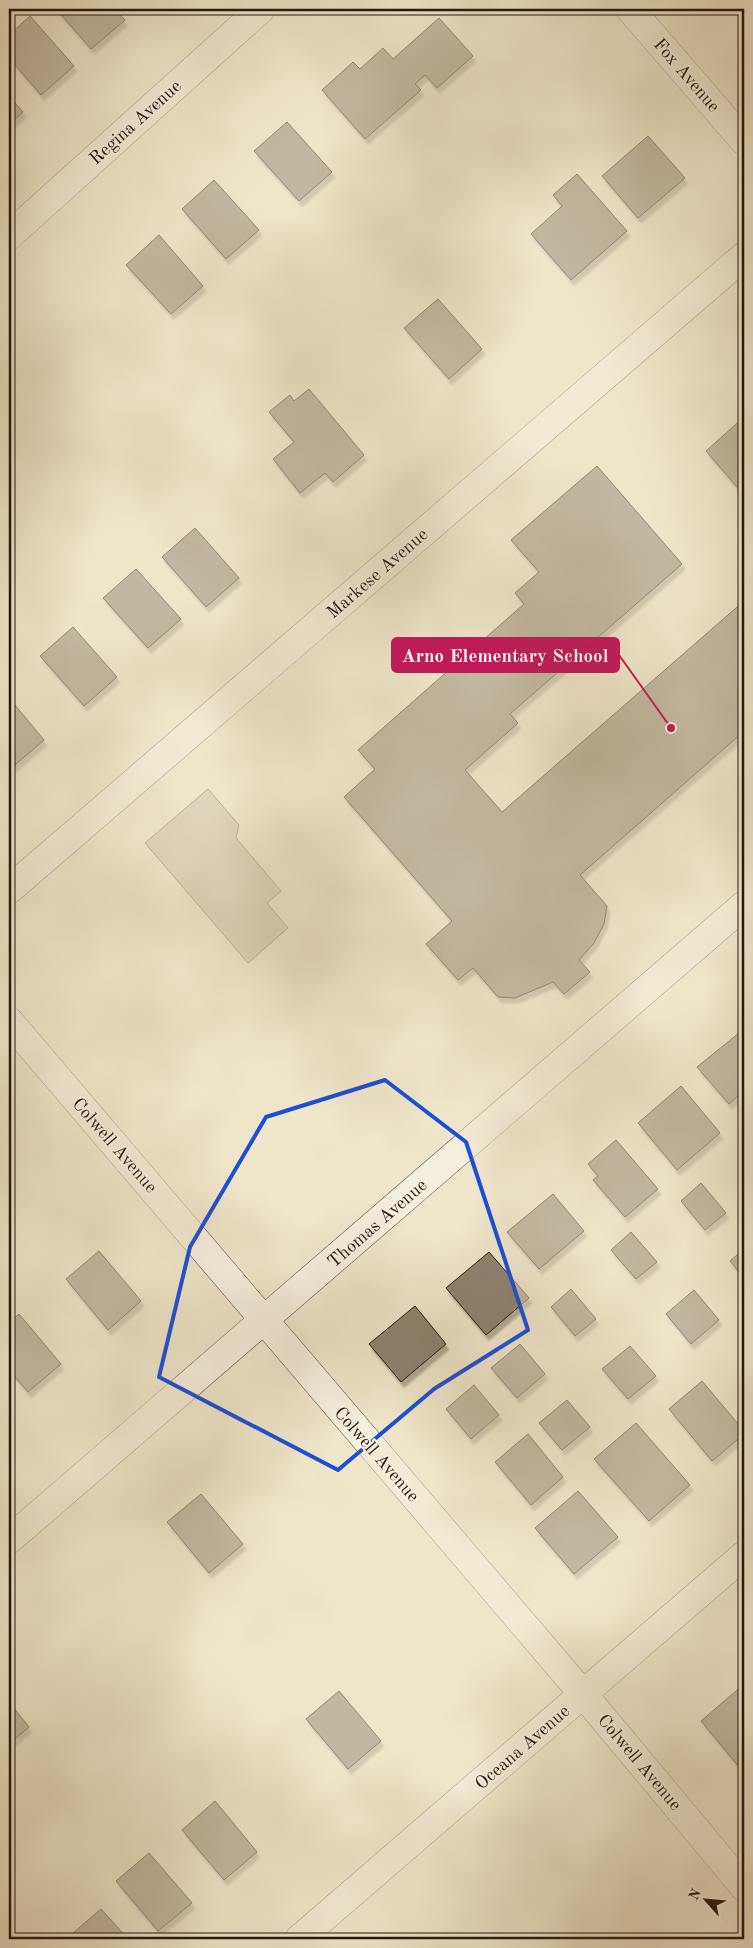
<svg xmlns="http://www.w3.org/2000/svg" width="753" height="1948" font-family="'Old Standard TT',serif">
	<style>
		.green { fill: #ccc2ab; stroke: #786c5c }
		.building { fill: #8d8270; stroke: #23150d; filter: url(#shadow) }
		.lines { fill: none; stroke-linecap: round; stroke-linejoin: round }
		.minor-casing { stroke: #56493c; stroke-width: 29 }
		.minor { stroke: #f5efdd; stroke-width: 28 }
		.marked { fill: none; stroke: #1d4ed8; stroke-width: 4; stroke-linejoin: round }
		.labels { text-anchor: middle; stroke-width: 4; stroke-linejoin: round; paint-order: stroke }
		.street-label { font-size: 18px; fill: #23150d; stroke: #f5efdd }
		.leader { fill: none; stroke: #c2185b; stroke-width: 2 }
		.callout-dot { fill: #c2185b; stroke: #f5efdd; stroke-width: 2 }
		.callout { fill: #c2185b; stroke: #c2185b; stroke-width: 2 }
		.callout-label { font-size: 19px; text-anchor: middle; font-weight: bold; fill: #fff }
	</style>
	<defs>
		<filter id="shadow"><feDropShadow dx="3" dy="5.5" stdDeviation="1" flood-color="#0004"/></filter>
	</defs>
	<rect width="100%" height="100%" fill="#efe6cb"/>
	<filter id="stains"><feTurbulence type="fractalNoise" baseFrequency=".004" numOctaves="4"/><feColorMatrix values="0 0 0 0 .2 0 0 0 0 .09 0 0 0 0 .02 0 0 0 .5 -.17"/></filter>
	<radialGradient id="worn" r=".72"><stop offset=".6" stop-color="#630" stop-opacity="0"/><stop offset="1" stop-color="#630" stop-opacity=".3"/></radialGradient>
	<!-- green -->
	<path class="green" d="M 208,789 L 239,825 L 236,838 L 281,891 L 267,903 L 288,928 L 248,963 L 145,843 Z"/>
	<!-- building -->
	<path class="building" d="M 56,9 L 115,9 L 125,20 L 91,49 Z
		M 30,16 L 74,66 L 41,95 L 9,58 L 9,35 Z
		M 439,18 L 473,56 L 437,88 L 425,75 L 415,84 L 421,90 L 365,139 L 322,90 L 353,62 L 360,69 L 383,48 L 393,59 Z
		M 9,96 L 23,112 L 9,125 Z
		M 287,122 L 332,172 L 299,201 L 254,151 Z
		M 648,136 L 685,178 L 638,218 L 602,176 Z
		M 577,174 L 627,231 L 571,280 L 531,234 L 562,206 L 553,195 Z
		M 214,180 L 259,230 L 226,259 L 182,209 Z
		M 159,235 L 203,286 L 171,314 L 126,265 Z
		M 438,299 L 482,349 L 449,379 L 404,328 Z
		M 309,389 L 364,455 L 333,482 L 325,473 L 300,493 L 273,459 L 294,442 L 269,412 L 290,395 L 294,401 Z
		M 744,417 L 744,495 L 706,451 Z
		M 597,466 L 682,564 L 510,714 L 518,723 L 465,770 L 502,812 L 744,601 L 744,736 L 742,733 L 580,875 L 607,906 L 604,924 L 594,943 L 579,960 L 590,972 L 564,994 L 553,982 L 515,998 L 498,997 L 473,968 L 458,980 L 426,944 L 452,921 L 344,797 L 375,769 L 358,750 L 524,604 L 515,593 L 539,572 L 511,540 Z
		M 195,528 L 239,578 L 206,607 L 162,557 Z
		M 136,569 L 181,619 L 148,648 L 103,598 Z
		M 73,627 L 117,677 L 84,706 L 40,656 Z
		M 9,698 L 44,740 L 9,770 Z
		M 744,1029 L 744,1091 L 729,1104 L 697,1067 Z
		M 681,1086 L 720,1133 L 677,1170 L 638,1123 Z
		M 616,1140 L 658,1189 L 625,1217 L 593,1180 L 598,1176 L 588,1164 Z
		M 701,1183 L 726,1213 L 705,1230 L 681,1201 Z
		M 553,1194 L 584,1231 L 539,1269 L 507,1232 Z
		M 631,1232 L 657,1262 L 636,1279 L 611,1250 Z
		M 744,1249 L 744,1278 L 730,1261 Z
		M 99,1251 L 141,1301 L 108,1330 L 66,1279 Z
		M 489,1252 L 529,1298 L 486,1335 L 446,1288 Z
		M 571,1289 L 596,1319 L 575,1336 L 551,1307 Z
		M 694,1290 L 719,1320 L 691,1344 L 666,1314 Z
		M 415,1306 L 446,1344 L 401,1382 L 369,1344 Z
		M 19,1314 L 61,1364 L 28,1392 L 9,1370 L 9,1323 Z
		M 520,1344 L 545,1374 L 517,1398 L 491,1368 Z
		M 630,1346 L 656,1376 L 628,1399 L 602,1369 Z
		M 744,1357 L 744,1369 L 738,1362 Z
		M 702,1381 L 744,1431 L 744,1434 L 712,1461 L 669,1409 Z
		M 474,1385 L 499,1415 L 471,1439 L 446,1409 Z
		M 567,1400 L 590,1427 L 562,1450 L 539,1423 Z
		M 636,1423 L 690,1485 L 649,1521 L 594,1459 Z
		M 528,1434 L 563,1477 L 531,1505 L 495,1462 Z
		M 578,1491 L 618,1537 L 574,1574 L 535,1528 Z
		M 201,1494 L 243,1544 L 209,1573 L 167,1522 Z
		M 743,1685 L 744,1764 L 740,1768 L 701,1721 Z
		M 339,1691 L 381,1741 L 348,1769 L 306,1719 Z
		M 9,1702 L 29,1727 L 9,1744 Z
		M 215,1801 L 257,1852 L 224,1880 L 182,1830 Z
		M 149,1853 L 192,1903 L 158,1931 L 116,1881 Z
		M 101,1909 L 128,1939 L 66,1939 Z"/>
	<g class="lines">
		<defs>
			<path id="minor" d="M 630,9 L 744,141
				M 9,236 L 261,9
				M 9,890 L 744,256
				M 9,1021 L 583,1694 L 744,1887
				M 9,1540 L 744,905
				M 299,1939 L 744,1555"/>
		</defs>
		<!-- minor casing -->
		<use href="#minor" class="minor-casing"/>
		<!-- minor -->
		<use href="#minor" class="minor"/>
	</g>
	<!-- marked area -->
	<path d="M0 0H753V1948H0ZM 385,1080 L 466,1142 L 528,1330 L 434,1389 L 338,1470 L 159,1377 L 190,1247 L 266,1117 Z" fill="#efe6cb" fill-opacity=".55" fill-rule="evenodd"/>
	<path class="marked" d="M 385,1080 L 466,1142 L 528,1330 L 434,1389 L 338,1470 L 159,1377 L 190,1247 L 266,1117 Z"/>
	<g class="labels">
		<!-- street labels -->
		<g class="street-label">
			<text transform="translate(687 75) rotate(49)" y="6">Fox Avenue</text>
			<text transform="translate(135 122) rotate(-42)" y="6">Regina Avenue</text>
			<text transform="translate(377 573) rotate(-41)" y="6">Markese Avenue</text>
			<text transform="translate(115 1145) rotate(49)" y="6">Colwell Avenue</text>
			<text transform="translate(377 1223) rotate(-41)" y="6">Thomas Avenue</text>
			<text transform="translate(377 1454) rotate(49)" y="6">Colwell Avenue</text>
			<text transform="translate(522 1747) rotate(-41)" y="6">Oceana Avenue</text>
			<text transform="translate(640 1762) rotate(50)" y="6">Colwell Avenue</text>
		</g>
	</g>
	<!-- callouts -->
	<path class="leader" d="M671 728L619 655"/>
	<circle class="callout-dot" cx="671" cy="728" r="5"/>
	<rect class="callout" x="392" y="638" width="227" height="34" rx="5"/>
	<g class="callout-label">
		<text x="505" y="662">Arno Elementary School</text>
	</g>
	<!-- margin -->
	<rect width="753" height="1948" fill="none" stroke="#efe6cb" stroke-width="30"/>
	<rect x="10" y="10" width="733" height="1928" fill="none" stroke="#23150d" stroke-width="2.5"/>
	<rect x="15" y="15" width="723" height="1918" fill="none" stroke="#23150d"/>
	<!-- north arrow -->
	<g transform="translate(706 1900) rotate(297)" stroke="#f5efdd" stroke-width="4" paint-order="stroke">
	<path d="M0-4L9 19L0 12L-9 19Z" fill="#23150d"/>
	<text y="-8" font-size="14" font-weight="bold" text-anchor="middle" fill="#23150d">N</text>
	</g>
	<rect width="100%" height="100%" filter="url(#stains)"/>
	<rect width="100%" height="100%" fill="url(#worn)"/>
</svg>
